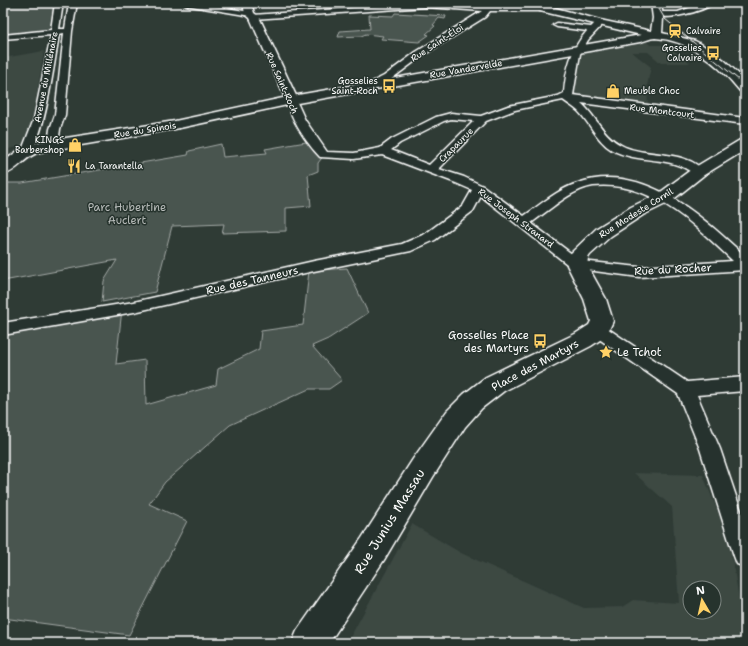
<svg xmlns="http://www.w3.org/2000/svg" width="748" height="646" font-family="'Shantell Sans',sans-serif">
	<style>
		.built { fill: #3c4842; fill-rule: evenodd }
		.green { fill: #4a544f; stroke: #a4aaa7 }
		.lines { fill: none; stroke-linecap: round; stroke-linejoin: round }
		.minor-casing { stroke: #fff; stroke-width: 3 }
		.tertiary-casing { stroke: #fff; stroke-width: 3 }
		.secondary-casing { stroke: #fff; stroke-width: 3 }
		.minor { fill: #26332d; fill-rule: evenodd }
		.tertiary { fill: #26332d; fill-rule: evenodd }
		.secondary { fill: #26332d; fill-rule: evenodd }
		.tram { stroke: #fff; stroke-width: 1 }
		.labels { text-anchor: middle; stroke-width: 3; stroke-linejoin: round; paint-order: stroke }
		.far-poi-label { font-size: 9px; fill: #fff; stroke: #26332d; text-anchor: start }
		.far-street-label { font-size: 9px; fill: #fff; stroke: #26332d }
		.park-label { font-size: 11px; fill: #b7bbb9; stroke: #26332d }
		.street-label { font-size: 11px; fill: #fff; stroke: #26332d }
		.poi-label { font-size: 11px; fill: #fff; stroke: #26332d; text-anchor: end }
		.near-street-label { font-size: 13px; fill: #fff; stroke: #26332d }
	</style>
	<rect width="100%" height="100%" fill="#2f3b35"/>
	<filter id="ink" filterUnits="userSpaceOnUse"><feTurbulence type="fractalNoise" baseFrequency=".025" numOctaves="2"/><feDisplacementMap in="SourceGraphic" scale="8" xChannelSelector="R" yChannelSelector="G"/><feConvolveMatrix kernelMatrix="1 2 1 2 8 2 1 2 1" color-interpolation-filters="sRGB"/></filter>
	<g filter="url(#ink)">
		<!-- built -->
		<path class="built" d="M 646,41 L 650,45 L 667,45 L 690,63 L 661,63 L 648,52 L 632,52 L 651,67 L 647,86 L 648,105 L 574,96 L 579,53 Z
			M 44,51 L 29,145 L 3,150 L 3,58 Z
			M 634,473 L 703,475 L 728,536 L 740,604 L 745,618 L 745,643 L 347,643 L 412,524 L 461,553 L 584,608 L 622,607 L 633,600 L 679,603 L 672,507 ZM 690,588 L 714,588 L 714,612 L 690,612 Z"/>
		<!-- green -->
		<path class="green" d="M 3,3 L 57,3 L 50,28 L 43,33 L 3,37 Z
			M 395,13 L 446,16 L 445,19 L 439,18 L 433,25 L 435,26 L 426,34 L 429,35 L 419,42 L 381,39 L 383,36 L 366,34 L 361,36 L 338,37 L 340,31 L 370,29 L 369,15 L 393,16 Z
			M 312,141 L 324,155 L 318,163 L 318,171 L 308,175 L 311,206 L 286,208 L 286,231 L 222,233 L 224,224 L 172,226 L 155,292 L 102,302 L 104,281 L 117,260 L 3,281 L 3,183 L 22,183 L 188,155 L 189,151 L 221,144 L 223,157 L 267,153 L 265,149 Z
			M 347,268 L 368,313 L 328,339 L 312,346 L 342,380 L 329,389 L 309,389 L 230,425 L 165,482 L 149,504 L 187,521 L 129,635 L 3,618 L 3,329 L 122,309 L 116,364 L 145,360 L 146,405 L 216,385 L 218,369 L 259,349 L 261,331 L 303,325 L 309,271 Z"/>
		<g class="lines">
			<defs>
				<path id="minor" d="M 55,3 L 63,3 L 59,29 L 65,29 L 69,3 L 77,3 L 72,31 L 65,115 L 60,129 L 58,144 L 53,147 L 49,146 L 48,144 L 50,129 L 55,115 L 64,33 L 59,34 C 56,52 43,150 28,153 L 22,150 L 34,119 L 51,35 L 3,39 L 3,35 L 51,30 Z
					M 181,3 L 198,3 L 250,12 L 253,12 L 253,15 L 424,3 L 488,7 L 544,7 L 548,9 L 544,11 L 490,11 L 485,17 L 422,56 L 390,80 L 371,89 L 368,88 L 366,86 L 368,84 L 384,76 L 416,52 L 482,11 L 426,7 L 254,19 L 251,19 L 251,16 L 185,5 Z
					M 703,3 L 714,3 C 704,11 665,22 654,14 L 658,12 L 678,12 Z
					M 597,21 L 603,21 L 604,23 L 588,40 L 580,54 L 573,95 L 745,118 L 745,124 L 581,103 C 596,116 603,136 621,145 C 644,158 688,149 704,172 L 702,174 L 694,174 C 671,155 638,164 612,150 C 597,141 590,123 578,111 C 574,107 568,104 563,100 L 515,110 L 486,121 L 439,169 L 464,177 L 483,186 L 524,216 C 540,205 558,189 578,183 C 643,161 701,216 745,256 L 745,270 L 639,277 L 572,268 L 481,196 L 473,211 L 435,240 L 411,251 L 314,271 L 134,312 L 3,335 L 3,323 L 134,302 L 314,261 L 402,244 L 425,234 L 463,206 L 472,190 L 456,183 L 382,155 L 354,159 L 320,157 C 306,142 291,120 287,100 L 289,98 L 295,98 L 305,120 L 327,152 L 354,153 L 380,148 L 392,139 L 436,117 L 451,113 L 481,116 L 508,106 L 558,96 L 564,93 C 566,69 571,49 587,31 L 557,27 L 553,25 L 557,23 L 591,27 ZM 451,119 L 474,121 L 429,165 L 391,150 L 400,143 L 444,121 ZM 593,186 C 651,180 695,225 733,261 L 639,267 L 581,261 L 531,223 C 550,210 570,190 593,186 Z
					M 736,146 L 745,149 L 745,157 L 732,151 L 730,149 L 732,147 Z
					M 598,324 L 604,326 L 687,382 L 745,377 L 745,391 L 697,395 L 720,449 L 745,523 L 745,567 L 737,564 L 734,556 L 700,449 L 678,394 L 592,334 L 590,330 L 592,326 Z"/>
				<path id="tertiary" d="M 243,3 L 251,3 L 254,13 L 259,17 L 298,100 L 296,103 L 288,103 L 286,100 L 250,18 L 245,14 Z"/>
				<path id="secondary" d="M 523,3 L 537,3 L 600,20 L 651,31 L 653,18 L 651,3 L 661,3 L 663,18 L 662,33 L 695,41 L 701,44 L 724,60 L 745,80 L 745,92 L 740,91 C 719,65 690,40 655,38 C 650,38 645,41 640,42 L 292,104 L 175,129 L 40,152 C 26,155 18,171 3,175 L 3,162 L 23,147 L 40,142 L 175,121 L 292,96 L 641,35 L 540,11 L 525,5 Z
					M 745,138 L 745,150 L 704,175 L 670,202 L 643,215 L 611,236 L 590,255 L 588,258 L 587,265 L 606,299 L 613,321 L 606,336 L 591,346 L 504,391 L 482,408 L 465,427 L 433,477 L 384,560 L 329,643 L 292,643 L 297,631 L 362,538 L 413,459 L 447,411 L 464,394 L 486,377 L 575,334 L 589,325 L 591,321 L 584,299 L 567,265 L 568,257 L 571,253 L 597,228 L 631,207 L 658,194 L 692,169 L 740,140 Z"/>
			</defs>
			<!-- minor casing -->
			<use href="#minor" class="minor-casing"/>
			<!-- tertiary casing -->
			<use href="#tertiary" class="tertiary-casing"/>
			<!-- secondary casing -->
			<use href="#secondary" class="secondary-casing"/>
			<!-- minor -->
			<use href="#minor" class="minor"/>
			<!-- tertiary -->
			<use href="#tertiary" class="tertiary"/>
			<!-- secondary -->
			<use href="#secondary" class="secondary"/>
			<!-- tram -->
			<path class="tram" d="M 658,3 L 659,9 L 665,19 L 745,85"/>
		</g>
	</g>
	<!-- icons -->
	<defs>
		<symbol id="station-bare" viewBox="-9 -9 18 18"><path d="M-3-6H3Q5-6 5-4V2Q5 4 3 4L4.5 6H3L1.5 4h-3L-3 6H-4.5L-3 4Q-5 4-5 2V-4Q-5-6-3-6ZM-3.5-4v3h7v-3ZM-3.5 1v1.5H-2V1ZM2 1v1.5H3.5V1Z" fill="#ffd166" stroke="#26332d" stroke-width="2.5" paint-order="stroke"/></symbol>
		<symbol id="bus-bare" viewBox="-9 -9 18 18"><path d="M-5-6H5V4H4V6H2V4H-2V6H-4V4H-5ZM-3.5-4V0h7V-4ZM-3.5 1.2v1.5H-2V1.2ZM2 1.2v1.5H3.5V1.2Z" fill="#ffd166" stroke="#26332d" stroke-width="2.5" paint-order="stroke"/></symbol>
		<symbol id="shop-bare" viewBox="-9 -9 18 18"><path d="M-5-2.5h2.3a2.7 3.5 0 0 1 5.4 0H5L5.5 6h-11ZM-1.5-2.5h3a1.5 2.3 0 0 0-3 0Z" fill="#ffd166" stroke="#26332d" stroke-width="2.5" paint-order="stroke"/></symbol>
		<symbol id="restaurant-bare" viewBox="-9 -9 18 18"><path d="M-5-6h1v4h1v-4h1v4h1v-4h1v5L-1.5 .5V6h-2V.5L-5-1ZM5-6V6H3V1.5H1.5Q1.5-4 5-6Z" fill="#ffd166" stroke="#26332d" stroke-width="2.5" paint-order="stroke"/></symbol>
		<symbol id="sight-bare" viewBox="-9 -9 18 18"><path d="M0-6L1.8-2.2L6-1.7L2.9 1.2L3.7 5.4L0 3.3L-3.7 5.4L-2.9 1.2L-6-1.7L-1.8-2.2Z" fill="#ffd166" stroke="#26332d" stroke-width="2.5" paint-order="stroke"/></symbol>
	</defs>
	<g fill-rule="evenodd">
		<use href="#station-bare" x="665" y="21" width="20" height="20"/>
		<use href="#bus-bare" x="703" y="43" width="20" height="20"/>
		<use href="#bus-bare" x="379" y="76" width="20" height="20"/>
		<use href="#shop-bare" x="603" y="81" width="20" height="20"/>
		<use href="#shop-bare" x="65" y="135" width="20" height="20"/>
		<use href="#restaurant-bare" x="64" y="156" width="20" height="20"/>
		<use href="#bus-bare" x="530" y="331" width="20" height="20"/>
		<use href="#sight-bare" x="596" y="342" width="20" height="20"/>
	</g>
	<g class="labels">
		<!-- far-poi labels -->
		<g class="far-poi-label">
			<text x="686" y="34">Calvaire</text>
			<text x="702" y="51" text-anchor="end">Gosselies<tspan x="702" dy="10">Calvaire</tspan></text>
			<text x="378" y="84" text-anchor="end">Gosselies<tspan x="378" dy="10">Saint-Roch</tspan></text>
			<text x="624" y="94">Meuble Choc</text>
			<text x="64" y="143" text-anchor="end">KINGS<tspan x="64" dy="10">Barbershop</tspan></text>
			<text x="85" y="169">La Tarantella</text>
		</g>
		<!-- far-street labels -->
		<g class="far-street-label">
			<text transform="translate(437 43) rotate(-33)" y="3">Rue Saint-Éloi</text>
			<text transform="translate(466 69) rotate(-10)" y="3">Rue Vandervelde</text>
			<text transform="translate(46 77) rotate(-79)" y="3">Avenue du Millénaire</text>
			<text transform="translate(282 83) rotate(66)" y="3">Rue Saint-Roch</text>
			<text transform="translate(662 111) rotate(7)" y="3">Rue Montcourt</text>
			<text transform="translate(145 130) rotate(-9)" y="3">Rue du Spinois</text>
			<text transform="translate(456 145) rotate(-45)" y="3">Crapaurue</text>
			<text transform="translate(636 213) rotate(-32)" y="3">Rue Modeste Cornil</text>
			<text transform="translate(516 218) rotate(37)" y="3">Rue Joseph Stranard</text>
		</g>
		<!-- park labels -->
		<g class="park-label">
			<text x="127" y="211">Parc Hubertine<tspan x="127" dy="13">Auclert</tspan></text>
		</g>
		<!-- street labels -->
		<g class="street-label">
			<text transform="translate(673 269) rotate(-3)" y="4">Rue du Rocher</text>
			<text transform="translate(252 280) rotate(-13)" y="4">Rue des Tanneurs</text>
			<text transform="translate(535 365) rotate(-28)" y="4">Place des Martyrs</text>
		</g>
		<!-- poi labels -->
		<g class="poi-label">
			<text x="529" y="339">Gosselies Place<tspan x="529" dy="13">des Martyrs</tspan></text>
			<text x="617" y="356" text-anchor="start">Le Tchot</text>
		</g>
		<!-- near-street labels -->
		<g class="near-street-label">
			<text transform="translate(389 521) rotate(-58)" y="5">Rue Junius Massau</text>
		</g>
	</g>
	<!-- margin -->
	<rect width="748" height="646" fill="none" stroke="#26332d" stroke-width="16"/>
	<rect x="8" y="8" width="732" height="630" fill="none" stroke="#fff" stroke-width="1.5" filter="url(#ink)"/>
	<!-- north arrow -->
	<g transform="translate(702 600) rotate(351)"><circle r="19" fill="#26332d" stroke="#7d8581"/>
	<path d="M0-3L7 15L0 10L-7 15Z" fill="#ffd166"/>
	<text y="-6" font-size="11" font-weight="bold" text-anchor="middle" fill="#ffffff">N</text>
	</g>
</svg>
